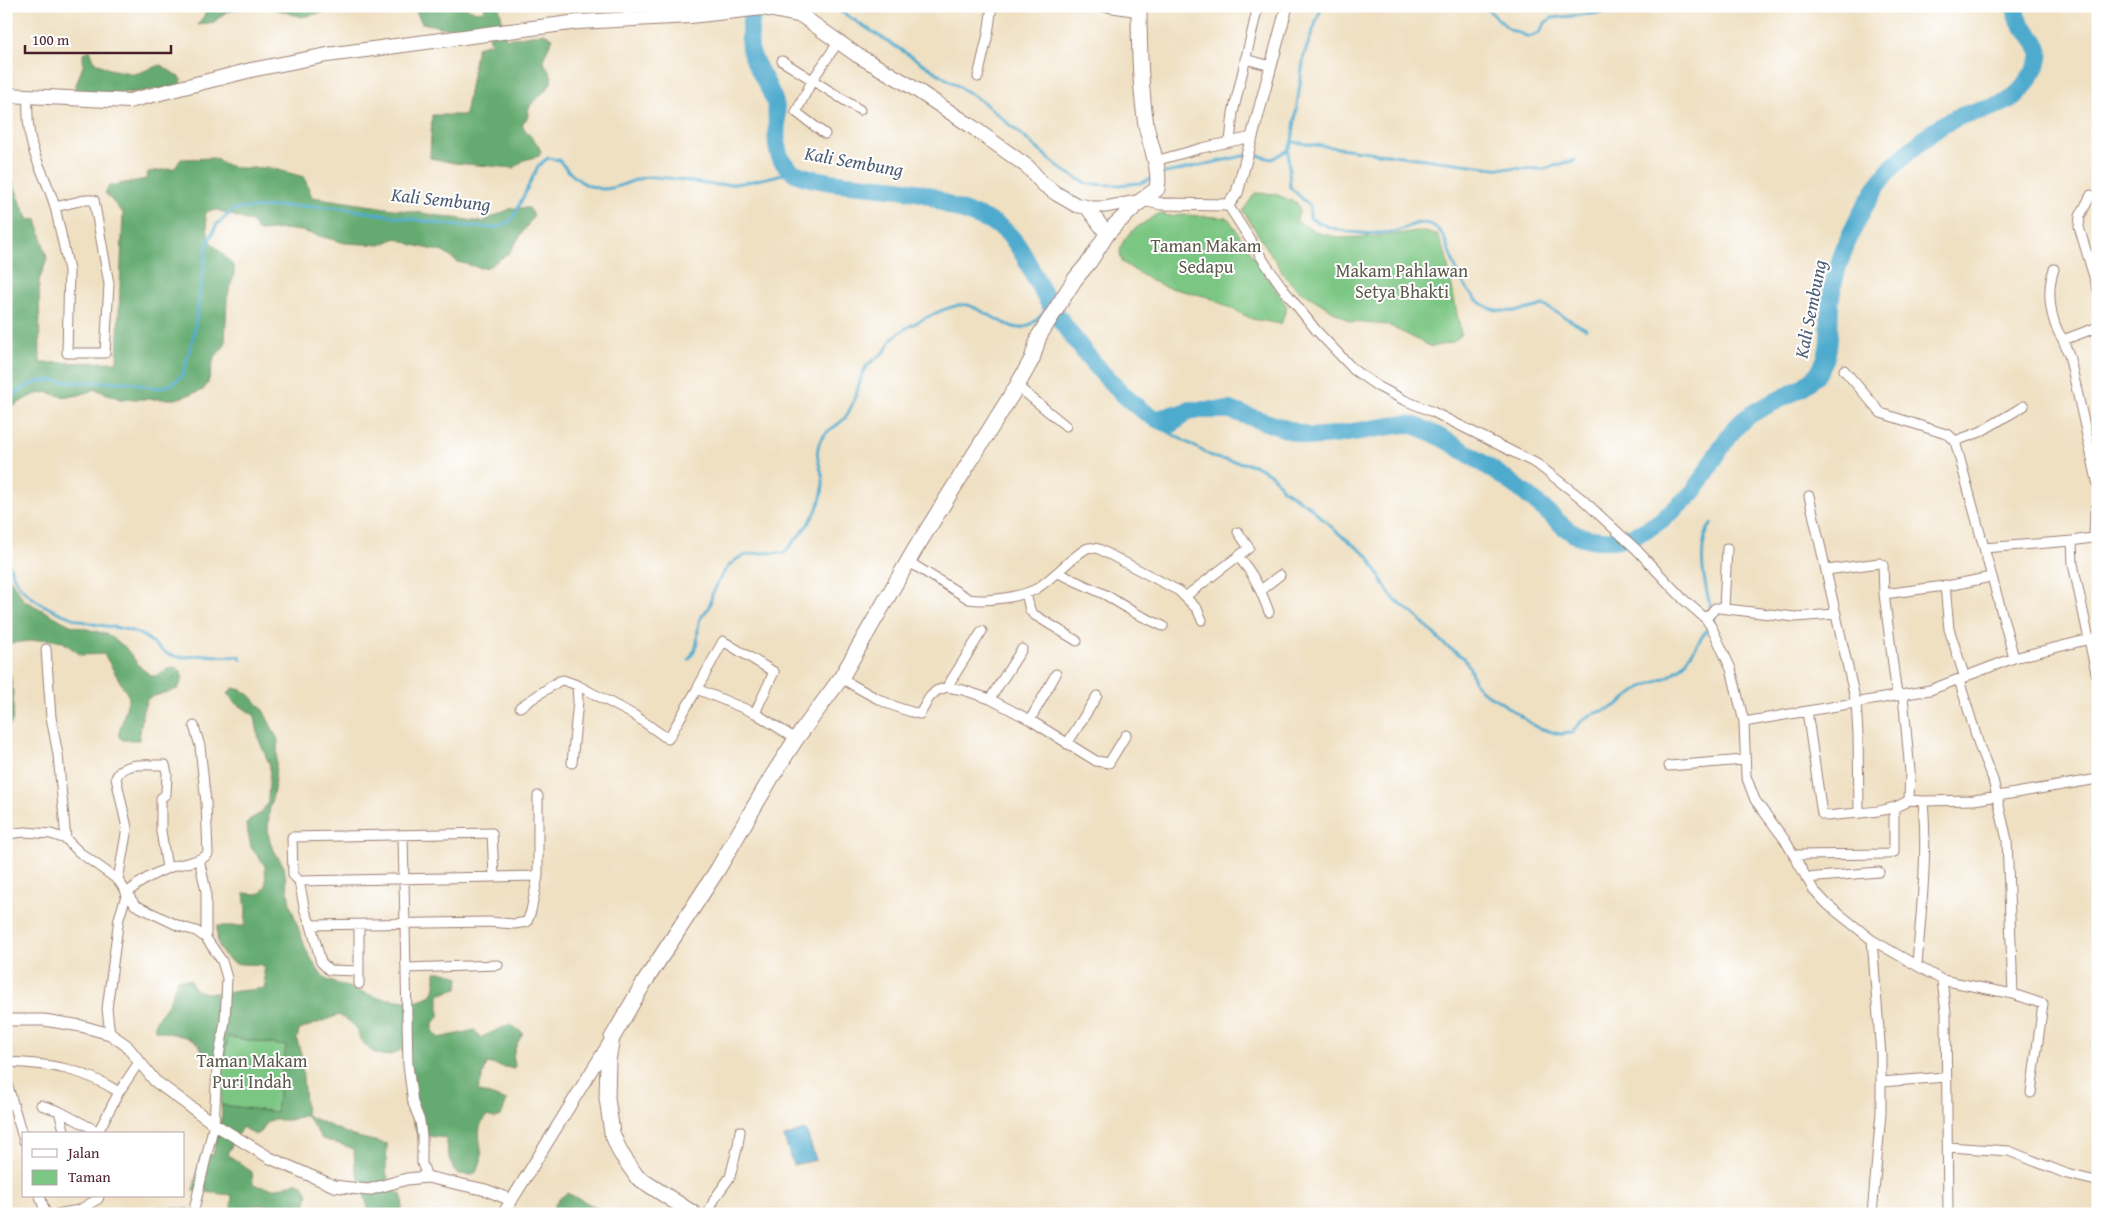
<svg xmlns="http://www.w3.org/2000/svg" width="2104" height="1220" font-family="'Gentium Book Plus',serif">
	<style>
		.green { fill: #7cc683; stroke: #637257 }
		.forest { fill: #65ab71; stroke: #58654e }
		.water { fill: #50abce; stroke: #4d657c }
		.lines { fill: none; stroke-linecap: round; stroke-linejoin: round }
		.stream { stroke: #50abce; stroke-width: 3 }
		.canal { stroke: #50abce; stroke-width: 10 }
		.river { stroke: #50abce; stroke-width: 18 }
		.minor-casing { stroke: #9c8076; stroke-width: 11 }
		.tertiary-casing { stroke: #9c8076; stroke-width: 13 }
		.secondary-casing { stroke: #9c8076; stroke-width: 16 }
		.primary-casing { stroke: #9c8076; stroke-width: 17 }
		.minor { stroke: #fff; stroke-width: 9 }
		.tertiary { stroke: #fff; stroke-width: 11 }
		.secondary { stroke: #fff; stroke-width: 14 }
		.primary { stroke: #fff; stroke-width: 15 }
		.labels { text-anchor: middle; stroke-width: 4; stroke-linejoin: round; paint-order: stroke }
		.park-label { font-size: 18px; fill: #5c594a; stroke: #fff }
		.water-label { font-size: 19px; font-style: italic; fill: #4d5e74; stroke: #fff }
	</style>
	<rect width="100%" height="100%" fill="#fff"/>
	<filter id="ink" filterUnits="userSpaceOnUse"><feTurbulence type="fractalNoise" baseFrequency=".02" numOctaves="2"/><feDisplacementMap in="SourceGraphic" scale="10" xChannelSelector="R" yChannelSelector="G"/><feConvolveMatrix kernelMatrix="1 2 1 2 8 2 1 2 1" color-interpolation-filters="sRGB"/></filter>
	<filter id="wash" filterUnits="userSpaceOnUse"><feTurbulence type="fractalNoise" baseFrequency=".0096" numOctaves="4" result="noise"/><feDisplacementMap in="SourceGraphic" scale="20" xChannelSelector="R" yChannelSelector="G"/><feGaussianBlur stdDeviation="1.12" result="paint"/><feColorMatrix in="noise" values="0 0 0 0 0 0 0 0 0 0 0 0 0 0 0 0 0 1.4 0 .05"/><feComposite in="paint" operator="in"/></filter>
	<g filter="url(#wash)">
		<rect width="100%" height="100%" fill="#efe0c2"/>
		<!-- green -->
		<path class="green" d="M 1255,193 L 1275,194 L 1297,203 L 1300,211 L 1296,221 L 1321,234 L 1343,238 L 1382,236 L 1418,231 L 1437,234 L 1446,256 L 1461,335 L 1453,342 L 1432,347 L 1388,325 L 1351,322 L 1297,289 L 1287,279 L 1243,211 Z
			M 1160,213 L 1169,216 L 1187,215 L 1228,218 L 1287,306 L 1281,324 L 1252,319 L 1208,297 L 1166,287 L 1150,280 L 1123,263 C 1110,239 1144,223 1160,213 Z
			M 228,1037 L 286,1046 L 276,1112 L 221,1105 L 223,1067 Z"/>
		<!-- forest -->
		<path class="forest" d="M 210,6 L 250,6 L 226,12 L 214,22 L 198,25 Z
			M 265,6 L 351,6 L 302,17 Z
			M 411,6 L 463,6 L 476,12 L 484,11 L 485,6 L 499,6 L 506,39 L 544,33 L 553,38 C 550,45 544,54 544,60 C 544,68 554,71 551,82 C 546,96 526,100 528,117 L 522,124 C 527,136 538,140 541,152 L 539,156 L 524,160 L 514,168 L 454,163 L 430,158 L 432,115 L 465,115 L 477,47 L 491,43 L 487,26 L 446,28 L 422,23 L 415,10 Z
			M 90,50 L 95,62 L 109,69 L 135,74 L 161,65 L 182,79 L 180,86 L 137,92 L 98,94 L 74,90 L 83,66 L 83,53 Z
			M 214,158 C 236,172 242,167 266,168 C 279,169 292,174 304,177 L 312,197 L 482,222 L 512,208 L 529,208 L 534,215 L 509,253 L 488,267 L 480,268 L 458,262 L 443,252 L 413,245 L 396,238 L 381,245 L 345,243 L 301,231 L 284,229 L 261,231 L 257,230 L 252,222 L 217,210 L 208,211 L 205,213 L 209,240 L 234,266 L 234,275 L 227,298 L 225,345 L 214,358 L 208,383 L 203,390 L 176,399 L 120,399 L 95,389 C 83,394 73,398 61,396 C 54,395 48,391 41,393 C 25,396 20,405 6,409 L 6,163 L 22,206 L 29,220 L 37,219 L 47,259 L 39,281 L 40,363 L 117,362 L 123,213 L 105,193 L 109,186 L 146,179 L 148,172 L 175,168 L 181,159 Z
			M 6,569 L 9,577 L 24,600 L 70,625 L 107,634 L 125,647 L 141,668 L 152,676 L 156,676 L 172,667 L 180,670 L 183,678 L 178,689 L 148,698 L 143,710 L 139,740 L 123,740 L 119,737 L 119,733 L 129,697 L 104,654 L 81,655 L 63,642 L 45,639 L 6,644 Z
			M 6,664 C 13,676 15,707 12,721 C 12,724 8,728 6,731 Z
			M 233,688 L 242,690 L 250,695 L 263,710 L 278,740 L 274,790 L 269,813 L 268,833 L 271,845 L 284,867 L 290,904 L 306,950 L 320,973 L 327,980 L 379,998 L 416,1002 L 432,995 L 435,987 L 435,972 L 445,972 L 459,977 L 458,988 L 439,995 L 439,1017 L 433,1023 L 433,1031 L 439,1038 L 475,1030 L 480,1038 L 510,1024 L 523,1033 C 518,1043 510,1053 515,1064 L 514,1069 L 487,1063 L 478,1091 L 507,1101 L 501,1116 L 495,1118 L 487,1116 C 471,1131 486,1148 480,1165 C 479,1169 476,1172 473,1175 L 460,1174 L 454,1171 L 448,1153 L 446,1138 L 429,1136 L 419,1140 L 410,1111 L 406,1063 L 402,1049 C 385,1062 370,1054 360,1038 C 358,1035 357,1030 355,1027 C 352,1022 343,1018 339,1015 L 299,1030 L 297,1040 L 301,1053 L 306,1115 L 353,1136 L 387,1144 L 386,1172 L 392,1190 L 401,1194 L 403,1201 L 401,1214 L 370,1214 L 355,1167 L 354,1150 L 349,1147 L 322,1139 L 306,1115 L 289,1120 L 271,1120 L 266,1123 L 262,1131 L 255,1135 L 242,1127 L 227,1154 L 252,1172 L 253,1184 C 270,1190 279,1190 295,1182 L 303,1185 L 308,1193 L 305,1207 L 315,1214 L 281,1214 L 281,1207 L 255,1205 L 253,1214 L 231,1214 L 232,1195 L 193,1191 L 201,1155 L 213,1155 L 222,1114 L 221,1105 L 276,1112 L 286,1046 L 228,1037 L 224,1059 L 209,1054 L 202,1051 L 199,1044 L 186,1037 L 155,1030 C 154,1019 159,1017 165,1009 C 171,1001 173,988 178,979 L 190,980 L 195,990 L 207,993 L 220,993 L 266,988 L 263,965 C 255,964 241,965 235,963 C 219,957 216,941 217,926 L 245,926 L 246,910 L 244,893 L 257,894 L 261,893 L 266,886 L 265,866 L 251,847 L 246,824 L 249,820 L 261,813 L 267,804 L 268,799 L 270,766 L 259,740 L 255,716 L 233,701 L 228,693 Z
			M 567,1193 L 602,1210 L 600,1214 L 557,1214 L 553,1211 C 554,1202 560,1198 567,1193 Z
			M 160,1207 L 190,1209 L 189,1214 L 158,1214 Z"/>
		<!-- water -->
		<path class="water" d="M 804,1130 L 807,1133 L 816,1160 L 793,1165 L 784,1137 Z"/>
		<g class="lines">
			<!-- stream -->
			<path class="stream" d="M 832,6 L 983,102 L 1060,168 L 1078,179 L 1088,184 L 1118,185 L 1140,183 L 1154,178
				M 1484,6 L 1509,29 L 1529,37 L 1539,33 L 1546,22 L 1552,18 L 1609,12 L 1621,6
				M 1292,142 L 1494,168 L 1544,169 L 1575,160
				M 1288,150 L 1290,187 L 1310,206 L 1310,218 C 1332,232 1365,236 1391,232 C 1404,231 1418,218 1431,225 C 1444,231 1446,244 1451,256 C 1468,305 1492,322 1543,305 L 1586,329
				M 1161,174 L 1252,154 L 1272,159 L 1288,150 L 1292,142 L 1304,55 L 1322,6
				M 6,400 L 27,386 L 40,381 L 53,380 L 66,382 L 129,382 L 154,388 L 165,387 L 175,382 L 183,375 L 194,333 L 207,245 L 217,224 L 235,209 L 284,206 L 333,207 L 450,225 L 495,228 L 508,223 L 514,216 L 538,166 L 548,158 L 559,160 C 571,175 581,186 602,189 C 618,190 633,178 649,177 C 673,176 694,184 717,185 C 743,185 768,177 793,172
				M 1162,423 L 1163,429 L 1215,458 L 1254,465 L 1272,475 L 1283,489 L 1309,506 L 1337,532 L 1368,556 L 1389,593 L 1396,601 L 1415,615 L 1445,645 L 1464,658 L 1469,666 L 1474,681 L 1480,690 L 1499,701 L 1536,727 L 1559,734 L 1572,733 C 1587,711 1593,716 1613,707 C 1623,703 1630,694 1639,689 C 1650,683 1663,681 1674,673 C 1692,660 1699,636 1714,621 C 1707,594 1693,547 1712,523
				M 6,554 C 9,564 11,573 17,582 C 30,602 62,615 85,622 C 101,627 121,626 137,633 C 149,637 157,649 168,654 C 181,660 194,655 206,655 C 218,656 228,658 240,656 L 241,660
				M 689,659 C 702,641 695,639 699,622 C 700,616 707,612 709,606 C 711,603 711,599 712,595 C 730,554 741,552 784,553 C 802,533 824,510 823,481 C 822,467 814,458 819,444 C 823,431 837,427 845,418 C 856,403 857,385 865,369 C 870,360 879,358 885,351 C 888,347 889,342 893,338 C 903,328 954,301 968,305 C 981,309 1010,329 1020,328 C 1032,327 1042,314 1050,306"/>
			<!-- canal -->
			<path class="canal" d="M 1153,416 L 1174,410 L 1189,410"/>
			<!-- river -->
			<path class="river" d="M 753,6 C 752,19 748,35 750,48 C 752,62 770,85 775,103 C 780,121 772,141 781,159 C 785,165 790,171 797,174 C 835,188 887,183 928,195 C 937,198 945,205 955,208 C 971,215 989,218 1003,229 C 1024,247 1031,273 1045,296 C 1065,331 1132,420 1172,424 L 1189,410 L 1230,410 L 1310,437 L 1334,435 L 1404,424 C 1430,423 1516,485 1538,504 C 1550,514 1561,526 1574,534 C 1615,550 1651,533 1680,504 C 1686,499 1693,494 1697,487 C 1713,464 1724,435 1747,417 C 1767,402 1807,392 1820,370 C 1834,348 1827,321 1831,297 C 1836,258 1863,203 1887,173 C 1896,162 1929,134 1941,126 C 1975,103 2007,118 2031,76 C 2036,69 2041,60 2039,51 C 2037,37 2023,30 2017,18 C 2016,15 2016,10 2015,6"/>
		</g>
	</g>
	<g filter="url(#ink)">
		<g class="lines">
			<defs>
				<path id="minor" d="M 1100,6 L 1139,12
					M 1245,59 L 1271,66
					M 782,61 L 860,110
					M 978,77 L 988,34 L 992,6
					M 28,96 C 27,116 28,136 35,155 C 42,173 50,189 55,207 L 84,200 L 94,200 L 109,284 L 105,353 L 67,353 L 69,270 L 55,207
					M 825,134 L 796,112 L 813,79 L 839,41
					M 1230,142 L 1233,113 L 1258,6
					M 1155,161 L 1202,148 L 1252,137
					M 2091,195 L 2080,216 L 2079,227 L 2098,290
					M 1228,205 L 1267,266 L 1285,291 L 1316,330 L 1354,370 L 1377,386 L 1404,400 L 1433,412 L 1537,464 L 1581,498 L 1636,549 L 1683,599 L 1706,619 L 1712,628 L 1731,669 L 1744,722 L 1746,776 L 1755,800 L 1785,840 L 1813,889 L 1828,905 L 1872,940 L 1942,980 L 1946,1013 L 1948,1214
					M 2088,257 L 2098,254
					M 2054,269 C 2046,291 2050,321 2063,340 L 2098,327
					M 2063,340 L 2069,355 L 2098,485
					M 1844,370 L 1881,413 L 1949,435 L 1955,441 L 2014,658
					M 1017,386 L 1066,426
					M 1955,441 L 1980,432 L 2024,406
					M 1809,496 L 1856,703 L 1858,734 L 1859,812
					M 2098,537 L 2072,541 L 2073,564 L 2098,682
					M 2094,538 L 2095,511 L 2098,504
					M 1984,548 L 2072,541
					M 1239,558 C 1254,574 1261,591 1269,612
					M 909,562 L 969,599 C 986,602 1021,597 1036,589 C 1050,581 1078,551 1088,548 C 1091,547 1095,548 1099,549 L 1179,591 L 1197,609 L 1202,620
					M 1827,570 L 1879,563 L 1883,565 L 1884,594 L 1897,696
					M 1058,573 L 1106,595 L 1135,613 L 1163,626
					M 1945,585 L 1949,629 L 1965,678
					M 1261,590 L 1280,575
					M 1026,593 L 1030,610 L 1033,614 L 1077,641
					M 1884,594 L 1952,585 L 1991,577
					M 1186,596 L 1249,548 L 1238,532
					M 1724,608 L 1727,548
					M 1706,619 L 1715,608 L 1719,608 L 1795,617 L 1836,614
					M 46,649 L 51,717 L 58,755 L 66,839
					M 841,678 C 866,693 891,708 920,714 L 929,698 L 936,691 L 947,687 L 963,690 L 990,699 L 1030,720 L 1096,761 L 1109,763 L 1126,735
					M 1959,680 L 1980,748 L 1993,780 L 2007,840 L 2013,994
					M 947,687 L 982,631
					M 697,689 L 723,641 L 774,672 L 755,713
					M 1903,695 L 1910,772 L 1909,800 L 1923,801 C 1928,855 1921,911 1917,965
					M 990,699 L 1022,649
					M 520,707 L 559,681 L 563,680 L 577,685
					M 1807,711 L 1822,814 L 1827,816 C 1852,812 1888,815 1909,800
					M 1030,720 L 1056,674
					M 1744,722 L 1930,690 L 2014,658 L 2098,637
					M 1067,744 L 1097,696
					M 572,763 L 578,701 L 577,685 L 634,715 L 668,739 L 697,689 L 755,713 L 796,739
					M 1669,766 L 1744,760
					M 1923,801 L 1974,800 L 2098,779
					M 6,834 L 25,832 L 51,834 L 66,839 L 79,852 L 118,880 L 127,893 L 119,918 L 107,1009 L 110,1034
					M 403,835 L 408,1065 L 413,1103 L 420,1121 L 422,1136 L 422,1163 L 427,1177
					M 1794,855 L 1888,854 L 1894,852 L 1894,808
					M 199,859 L 206,891 L 206,938
					M 1806,878 L 1879,872
					M 118,880 L 127,828 L 116,778 C 122,760 149,766 165,765 L 167,773 L 166,794 L 161,798 L 161,831 L 167,868
					M 299,881 L 538,876 L 538,796
					M 311,925 L 489,922 L 514,924 L 527,922 L 531,911 L 538,876
					M 359,925 L 359,984
					M 1872,940 L 1881,1055 L 1881,1113 L 1872,1214
					M 406,968 L 498,965
					M 359,971 L 329,970 L 321,962 L 311,925 L 305,911 L 299,881 L 293,875 L 292,837 L 492,833 L 494,877
					M 1942,980 L 2013,994 L 2043,1004 L 2031,1093
					M 6,1052 L 7,1083 L 24,1141
					M 7,1062 C 51,1064 81,1068 119,1092 L 97,1134
					M 1881,1082 L 1946,1077
					M 119,1092 L 139,1062
					M 41,1105 L 59,1111 L 97,1131
					M 59,1111 L 65,1134
					M 1948,1147 L 2009,1151 L 2067,1174 L 2096,1181
					M 40,1196 L 45,1212 L 48,1214
					M 57,1214 L 79,1210 L 98,1199 L 99,1196
					M 193,1214 L 214,1124 L 217,1068 L 225,1021 L 227,978 L 222,961 L 206,938 L 196,931 L 179,926 L 135,905 L 127,893 C 140,881 154,873 171,867 C 182,863 199,863 208,854 L 206,803 L 200,746 L 194,726
					M 708,1214 L 715,1198 L 730,1177 L 738,1145 L 740,1131"/>
				<path id="tertiary" d="M 1087,207 L 1105,207 L 1142,200 L 1162,204 L 1228,205 L 1237,193 L 1287,6
					M 6,1020 L 44,1020 L 81,1026 L 110,1034 L 126,1045 L 155,1081 L 214,1124 L 270,1158 L 334,1186 L 368,1190 L 407,1179 L 427,1177 L 486,1190 L 511,1200
					M 503,1214 L 608,1044"/>
				<path id="secondary" d="M 6,95 L 129,101 L 251,70 L 327,55 L 578,22 L 690,16 L 763,8 L 802,16 L 857,55 L 909,85 L 971,126 L 1028,167 L 1043,184 L 1057,194 L 1076,205 L 1087,207 L 1107,234"/>
				<path id="primary" d="M 694,1214 L 637,1177 L 620,1152 L 612,1133 L 607,1098 L 608,1060 L 612,1038 L 642,986 L 718,869 L 771,778 L 796,739 L 841,678 L 914,551 L 1017,386 L 1032,359 L 1039,336 L 1075,279 L 1090,261 L 1107,234 L 1115,225 L 1142,200 L 1157,189 C 1161,168 1150,146 1146,125 C 1140,86 1139,46 1139,6"/>
			</defs>
			<!-- minor casing -->
			<use href="#minor" class="minor-casing"/>
			<!-- tertiary casing -->
			<use href="#tertiary" class="tertiary-casing"/>
			<!-- secondary casing -->
			<use href="#secondary" class="secondary-casing"/>
			<!-- primary casing -->
			<use href="#primary" class="primary-casing"/>
			<!-- minor -->
			<use href="#minor" class="minor"/>
			<!-- tertiary -->
			<use href="#tertiary" class="tertiary"/>
			<!-- secondary -->
			<use href="#secondary" class="secondary"/>
			<!-- primary -->
			<use href="#primary" class="primary"/>
		</g>
	</g>
	<g class="labels">
		<!-- park labels -->
		<g class="park-label">
			<text x="1206" y="252">Taman Makam<tspan x="1206" dy="21">Sedapu</tspan></text>
			<text x="1402" y="277">Makam Pahlawan<tspan x="1402" dy="21">Setya Bhakti</tspan></text>
			<text x="252" y="1067">Taman Makam<tspan x="252" dy="21">Puri Indah</tspan></text>
		</g>
		<!-- water labels -->
		<g class="water-label">
			<text transform="translate(854 161) rotate(10)" y="7">Kali Sembung</text>
			<text transform="translate(441 199) rotate(6)" y="7">Kali Sembung</text>
			<text transform="translate(1810 309) rotate(-79)" y="7">Kali Sembung</text>
		</g>
	</g>
	<!-- margin -->
	<rect width="2104" height="1220" fill="none" stroke="#fff" stroke-width="25"/>
	<!-- legend -->
	<rect x="22" y="1132" width="162" height="65" fill="#ffffff" stroke="#b7a5aa"/>
	<rect x="32" y="1149" width="25" height="8" fill="#ffffff" stroke="#b7a5aa"/>
	<text x="68" y="1158" font-size="15" fill="#4a1f2b">Jalan</text>
	<rect x="32" y="1170" width="25" height="15" fill="#7cc683" stroke="#b7a5aa"/>
	<text x="68" y="1182" font-size="15" fill="#4a1f2b">Taman</text>
	<!-- scale -->
	<path d="M25 45v8h146v-8" fill="none" stroke="#4a1f2b" stroke-width="2.5"/>
	<text x="32" y="45" font-size="15" fill="#4a1f2b" stroke="#ffffff" stroke-width="4" paint-order="stroke">100 m</text>
</svg>
